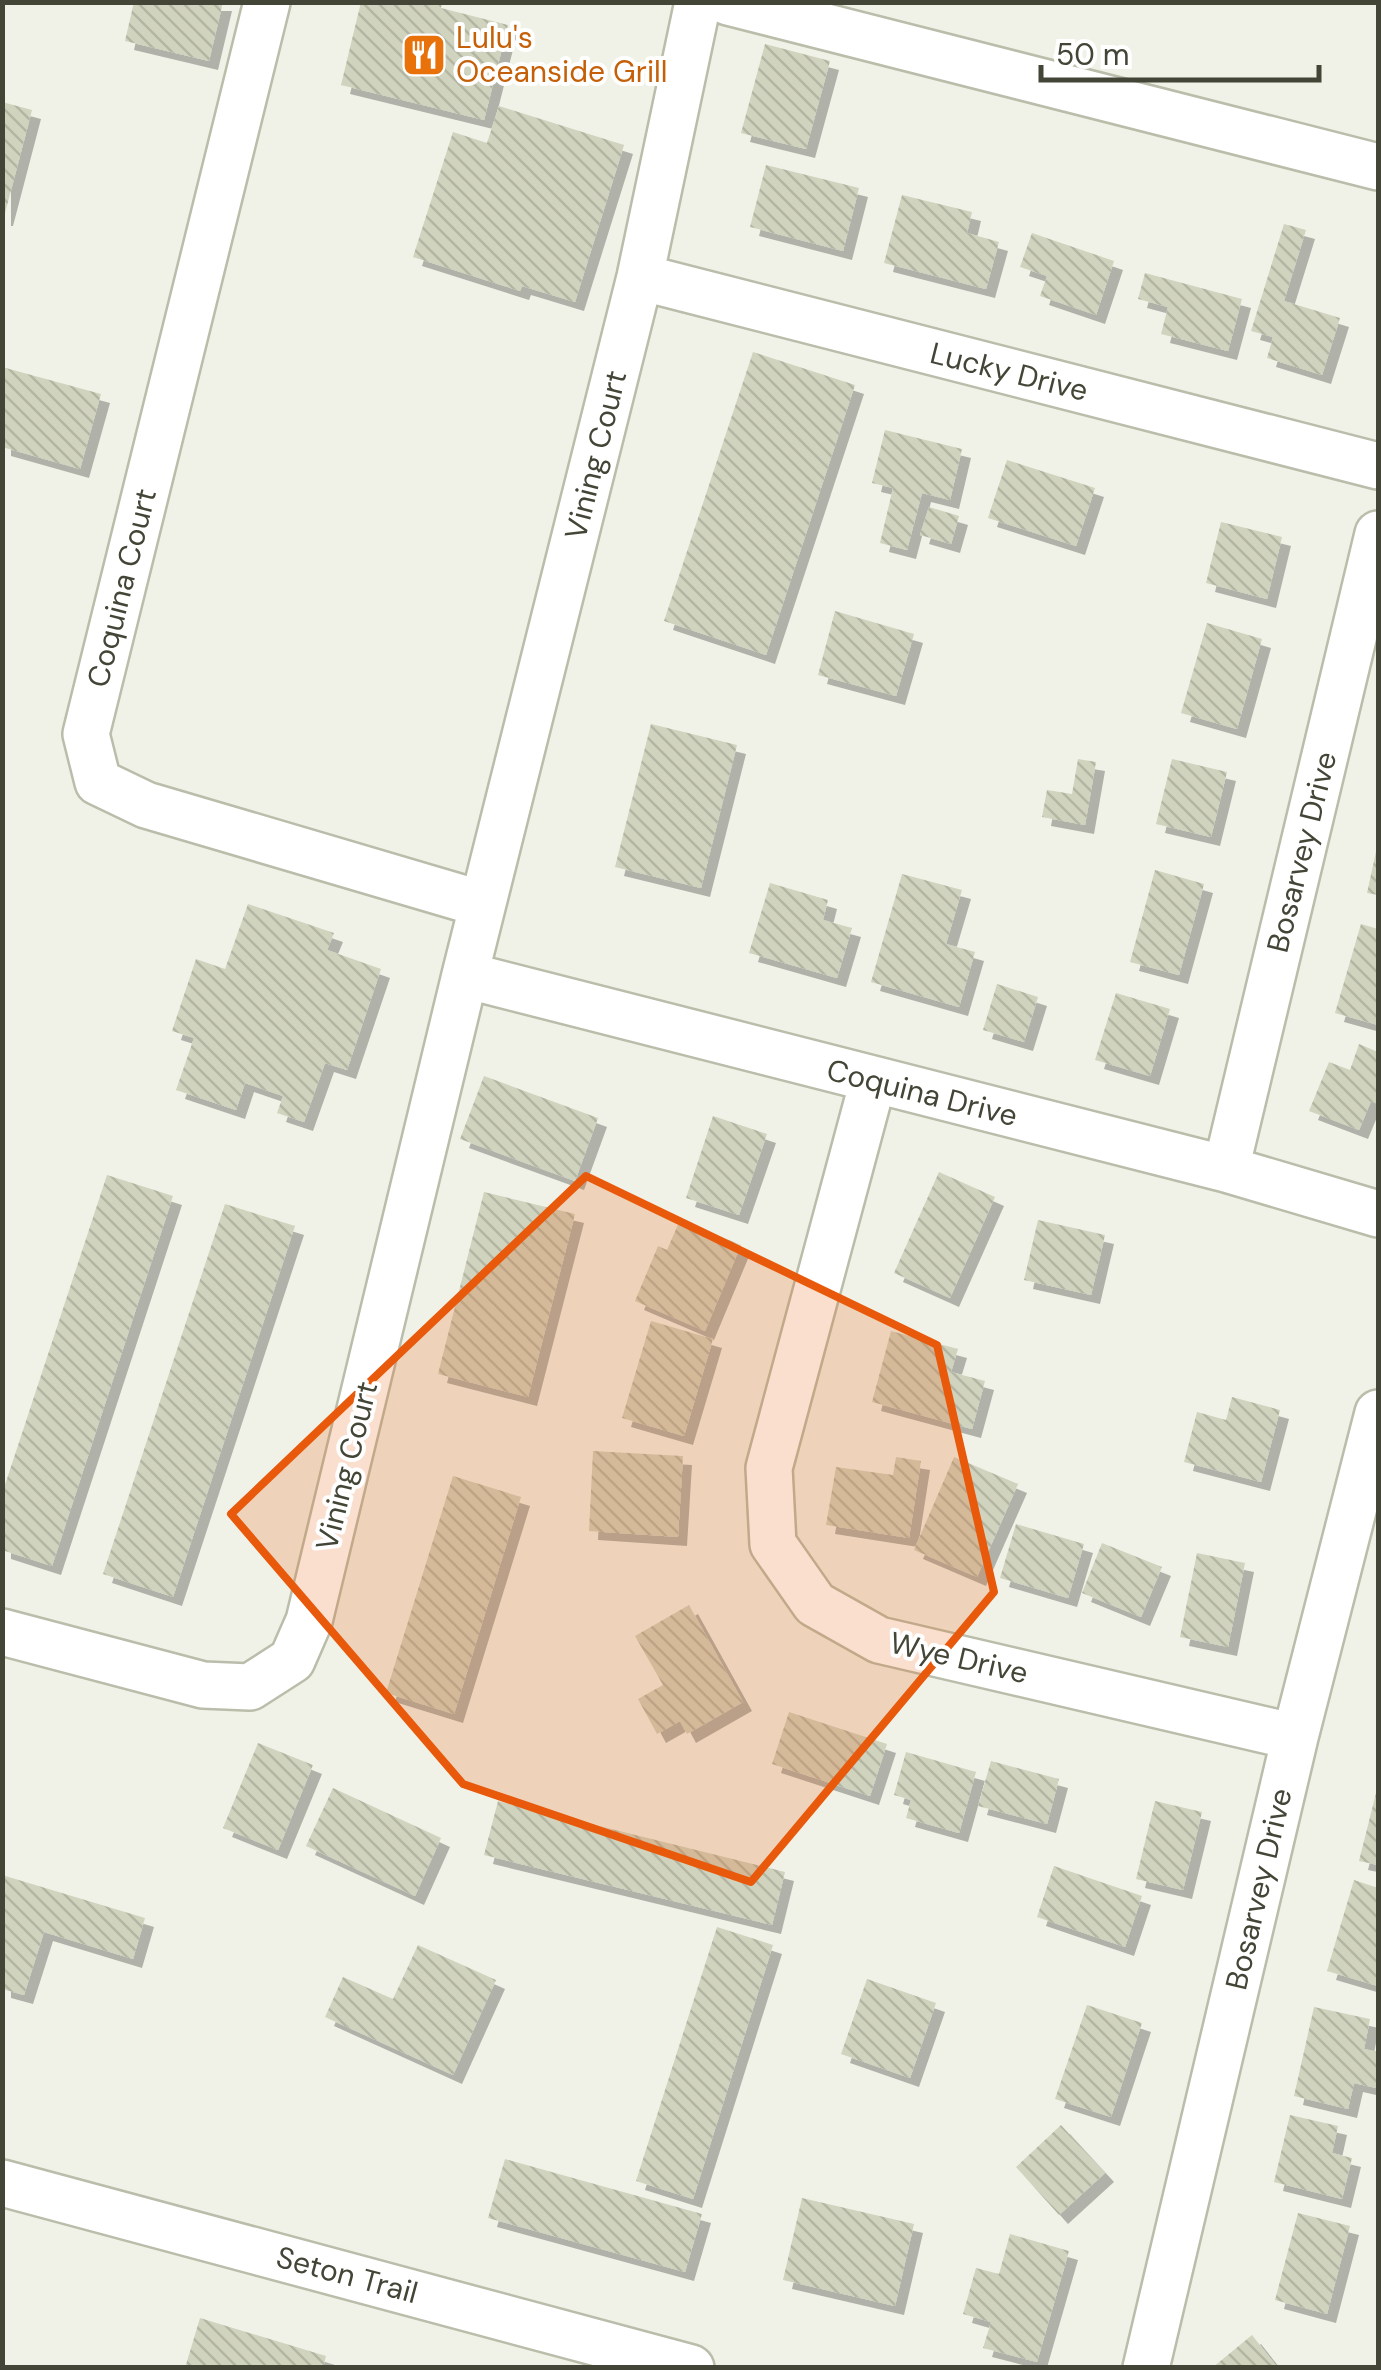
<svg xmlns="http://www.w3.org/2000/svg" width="1381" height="2370" font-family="'DM Sans',sans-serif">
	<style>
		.building { fill: url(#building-back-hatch); filter: url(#shadow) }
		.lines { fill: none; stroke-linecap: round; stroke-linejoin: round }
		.street-casing { stroke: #b9bdaa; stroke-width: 50 }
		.street { stroke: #fff; stroke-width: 45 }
		.marked { fill: #e8590c; fill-opacity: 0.2; stroke: #e8590c; stroke-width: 8; stroke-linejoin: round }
		.labels { text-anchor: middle; stroke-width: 8; stroke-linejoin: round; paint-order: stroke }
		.food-label { font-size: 30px; fill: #c56008; stroke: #fff; text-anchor: start }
		.street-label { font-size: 30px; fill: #434536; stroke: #fff }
	</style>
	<defs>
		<pattern id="building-back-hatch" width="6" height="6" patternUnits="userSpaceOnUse" patternTransform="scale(2.5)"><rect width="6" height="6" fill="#d0d3bd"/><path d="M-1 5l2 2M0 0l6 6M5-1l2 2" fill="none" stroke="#b4b6a3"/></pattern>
		<filter id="shadow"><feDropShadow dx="9" dy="9" stdDeviation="0" flood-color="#0004"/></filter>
	</defs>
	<rect width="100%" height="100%" fill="#f0f2e7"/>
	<!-- building -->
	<path class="building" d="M 134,2 L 223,2 L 209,61 L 125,41 Z
		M 361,2 L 442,2 L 441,8 L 508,25 L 484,120 L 341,85 Z
		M 765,44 L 830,61 L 806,149 L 741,133 Z
		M 2,102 L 32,110 L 4,217 L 2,217 Z
		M 499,106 L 624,145 L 575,302 L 522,286 L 520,291 L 413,257 L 453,132 L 487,143 Z
		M 766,165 L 859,188 L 843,251 L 750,227 Z
		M 902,195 L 972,212 L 967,233 L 999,242 L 986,289 L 884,263 Z
		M 1284,224 L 1306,230 L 1284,301 L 1340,318 L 1322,375 L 1267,358 L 1273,337 L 1251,331 Z
		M 1032,233 L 1114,261 L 1096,315 L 1040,296 L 1047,276 L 1020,267 Z
		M 1145,273 L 1242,299 L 1228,351 L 1161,334 L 1168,307 L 1138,299 Z
		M 753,352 L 855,385 L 766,655 L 664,621 Z
		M 2,367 L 101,394 L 80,469 L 2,447 Z
		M 885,430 L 962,449 L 950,500 L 922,493 L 907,550 L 880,543 L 893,488 L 872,483 Z
		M 1007,460 L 1095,488 L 1076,546 L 988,518 Z
		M 929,507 L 959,516 L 951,544 L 920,535 Z
		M 1221,522 L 1282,537 L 1267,599 L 1206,583 Z
		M 835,611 L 914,634 L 896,696 L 818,675 Z
		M 1207,623 L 1262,639 L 1237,729 L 1181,713 Z
		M 651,724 L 737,745 L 701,888 L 615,867 Z
		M 1078,759 L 1096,762 L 1085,825 L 1042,817 L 1047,790 L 1072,794 Z
		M 1172,759 L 1227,772 L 1211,837 L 1156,824 Z
		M 1377,847 L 1378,848 L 1378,895 L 1367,893 Z
		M 1155,870 L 1204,884 L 1179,975 L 1130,962 Z
		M 902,874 L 962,890 L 946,944 L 975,952 L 959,1007 L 871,982 Z
		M 770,883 L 828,900 L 823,920 L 852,928 L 837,978 L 749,953 Z
		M 248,904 L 334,933 L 327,950 L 381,969 L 347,1070 L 325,1063 L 304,1122 L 277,1113 L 283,1096 L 245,1083 L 236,1110 L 176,1090 L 194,1038 L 172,1031 L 196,959 L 225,969 Z
		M 1361,924 L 1378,929 L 1378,1025 L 1335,1013 Z
		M 997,984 L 1038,997 L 1024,1042 L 983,1030 Z
		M 1116,993 L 1170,1009 L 1150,1076 L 1095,1060 Z
		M 1359,1044 L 1378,1052 L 1378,1104 L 1371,1101 L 1359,1130 L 1309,1111 L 1329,1062 L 1350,1070 Z
		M 484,1076 L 598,1118 L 575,1181 L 460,1139 Z
		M 713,1116 L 767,1134 L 739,1215 L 686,1198 Z
		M 939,1172 L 995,1197 L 950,1298 L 894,1273 Z
		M 107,1175 L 173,1196 L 52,1566 L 2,1550 L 2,1494 Z
		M 484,1192 L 575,1214 L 528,1397 L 438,1374 Z
		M 225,1204 L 295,1226 L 173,1597 L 103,1574 Z
		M 680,1220 L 741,1245 L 705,1331 L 635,1301 L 658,1246 L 667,1250 Z
		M 1038,1220 L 1105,1235 L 1091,1295 L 1024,1280 Z
		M 651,1321 L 713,1339 L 684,1436 L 622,1418 Z
		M 891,1331 L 958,1349 L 951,1372 L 985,1381 L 972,1429 L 872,1402 Z
		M 1232,1397 L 1280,1410 L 1261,1482 L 1184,1462 L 1197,1412 L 1226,1420 Z
		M 593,1451 L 683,1456 L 678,1537 L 589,1531 Z
		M 896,1457 L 921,1461 L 909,1538 L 826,1525 L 836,1467 L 893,1475 Z
		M 954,1457 L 1018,1484 L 977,1577 L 914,1550 Z
		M 453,1476 L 521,1497 L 454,1714 L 386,1693 Z
		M 1016,1524 L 1084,1544 L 1068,1598 L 1000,1578 Z
		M 1102,1543 L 1162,1567 L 1141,1617 L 1082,1593 Z
		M 1197,1553 L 1245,1563 L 1228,1647 L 1180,1637 Z
		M 689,1605 L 743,1702 L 687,1734 L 680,1721 L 657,1734 L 638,1699 L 663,1685 L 635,1636 Z
		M 789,1712 L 887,1744 L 870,1796 L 772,1764 Z
		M 258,1743 L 313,1765 L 278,1850 L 223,1828 Z
		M 906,1752 L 976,1772 L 959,1833 L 906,1818 L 911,1800 L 894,1795 Z
		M 991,1761 L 1059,1779 L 1047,1824 L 978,1806 Z
		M 333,1788 L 441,1838 L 415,1896 L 306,1846 Z
		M 1377,1789 L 1378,1789 L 1378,1865 L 1359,1861 Z
		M 498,1801 L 785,1872 L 772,1925 L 484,1855 Z
		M 1155,1801 L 1202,1812 L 1183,1890 L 1136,1879 Z
		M 1054,1866 L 1142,1896 L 1125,1947 L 1037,1917 Z
		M 2,1875 L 145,1918 L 133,1959 L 44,1932 L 24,1995 L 2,1989 Z
		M 1354,1880 L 1378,1888 L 1378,1986 L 1327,1971 Z
		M 717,1927 L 773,1945 L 693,2199 L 636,2181 Z
		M 418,1945 L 496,1980 L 453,2075 L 325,2017 L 343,1977 L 393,1999 Z
		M 867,1979 L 936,2003 L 910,2078 L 841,2054 Z
		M 1087,2005 L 1142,2023 L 1111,2117 L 1055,2099 Z
		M 1314,2007 L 1370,2019 L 1364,2049 L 1378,2052 L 1376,2088 L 1354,2083 L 1348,2109 L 1294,2096 Z
		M 1290,2115 L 1338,2126 L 1332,2153 L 1352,2158 L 1342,2199 L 1274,2182 Z
		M 1061,2125 L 1105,2173 L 1059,2215 L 1016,2167 Z
		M 505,2159 L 702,2214 L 685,2272 L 488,2218 Z
		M 802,2198 L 914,2224 L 895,2306 L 783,2280 Z
		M 1298,2213 L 1350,2226 L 1327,2314 L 1275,2300 Z
		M 1010,2234 L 1069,2251 L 1037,2362 L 983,2348 L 991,2322 L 963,2314 L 976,2268 L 999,2274 Z
		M 200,2318 L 326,2356 L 323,2368 L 185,2368 Z
		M 1252,2335 L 1278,2368 L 1212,2368 Z"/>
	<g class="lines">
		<defs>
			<path id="street" d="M 267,2 L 86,734 L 98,782 L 146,805 L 482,904
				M 728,2 L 1378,167
				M 640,277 L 1378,466
				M 465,975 L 1226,1169 L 1378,1214
				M 873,1081 L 769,1468 L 773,1544 L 815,1604 L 879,1640 L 1295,1737
				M 1226,1169 L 1378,534
				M 2,1632 L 203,1685 L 250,1687 L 292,1660 L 309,1621 L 465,975 L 640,277 L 698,2
				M 2,2183 L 691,2368
				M 1146,2368 L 1295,1737 L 1378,1413"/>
		</defs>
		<!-- street casing -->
		<use href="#street" class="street-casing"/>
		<!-- street -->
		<use href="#street" class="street"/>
	</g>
	<!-- marked area -->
	<path class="marked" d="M 586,1176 L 937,1345 L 994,1592 L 751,1882 L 463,1784 L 231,1514 Z"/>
	<!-- icons -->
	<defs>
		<symbol id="restaurant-square" viewBox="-11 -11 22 22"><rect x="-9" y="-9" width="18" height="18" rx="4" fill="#e8710a" stroke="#fff"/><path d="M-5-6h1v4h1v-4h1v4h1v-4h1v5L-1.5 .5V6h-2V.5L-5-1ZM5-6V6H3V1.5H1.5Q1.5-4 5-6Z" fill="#fff"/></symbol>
	</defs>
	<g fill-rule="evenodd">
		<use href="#restaurant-square" x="399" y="30" width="50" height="50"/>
	</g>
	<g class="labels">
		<!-- food labels -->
		<g class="food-label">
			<text x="456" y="48">Lulu's<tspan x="456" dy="34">Oceanside Grill</tspan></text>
		</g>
		<!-- street labels -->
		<g class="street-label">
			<text transform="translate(1009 372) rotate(14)" y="10">Lucky Drive</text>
			<text transform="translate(596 455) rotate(-76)" y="10">Vining Court</text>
			<text transform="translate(122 588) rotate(-76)" y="10">Coquina Court</text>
			<text transform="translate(1302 852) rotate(-76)" y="10">Bosarvey Drive</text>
			<text transform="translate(922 1093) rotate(14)" y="10">Coquina Drive</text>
			<text transform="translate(347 1466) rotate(-76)" y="10">Vining Court</text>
			<text transform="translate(959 1658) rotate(13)" y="10">Wye Drive</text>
			<text transform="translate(1259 1889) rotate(-77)" y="10">Bosarvey Drive</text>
			<text transform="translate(347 2275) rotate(15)" y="10">Seton Trail</text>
		</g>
	</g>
	<!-- border -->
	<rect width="1381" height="2370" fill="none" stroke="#434536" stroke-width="10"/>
	<!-- scale -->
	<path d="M1041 65v15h278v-15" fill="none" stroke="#434536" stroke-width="5"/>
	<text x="1056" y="65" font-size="30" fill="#434536" stroke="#ffffff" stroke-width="8" paint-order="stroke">50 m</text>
</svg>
